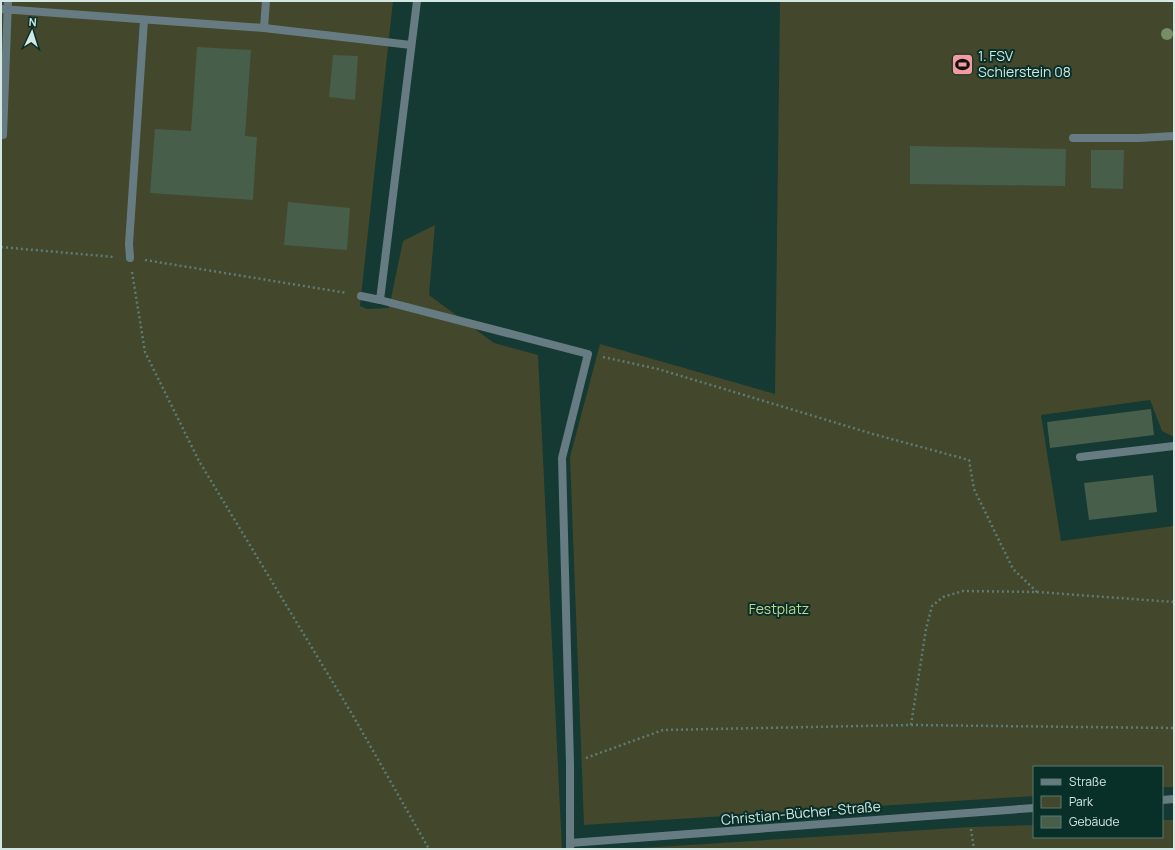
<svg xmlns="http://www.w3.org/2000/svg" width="1175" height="850" font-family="Manrope,sans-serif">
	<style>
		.green { fill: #43472b }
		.building { fill: #475e4a }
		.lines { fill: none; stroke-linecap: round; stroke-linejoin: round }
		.path { stroke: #5e7c77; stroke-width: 2.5; stroke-dasharray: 2 3; stroke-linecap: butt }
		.lane { stroke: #667c82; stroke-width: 8 }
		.street { stroke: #667c82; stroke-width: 8 }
		.tree { fill: #778d64 }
		.labels { text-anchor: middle; stroke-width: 4; stroke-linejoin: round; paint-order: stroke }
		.poi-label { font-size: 14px; fill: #d3e7e3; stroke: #092f29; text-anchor: start }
		.park-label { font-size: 14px; fill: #c7d28d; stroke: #092f29 }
		.street-label { font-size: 14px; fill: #d3e7e3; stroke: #092f29 }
	</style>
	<rect width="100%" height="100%" fill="#153933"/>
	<!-- green -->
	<path class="green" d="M 1,1 L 393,1 L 360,306 L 367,309 L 389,308 L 403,241 L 435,225 L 429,295 L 494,343 L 538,355 L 562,849 L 1,849 Z
		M 780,1 L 1174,1 L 1174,437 L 1162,431 L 1150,400 L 1041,415 L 1061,541 L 1173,526 L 1174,519 L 1174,787 L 1162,787 L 1162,767 L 1034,767 L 1034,796 L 584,825 L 570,457 L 600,344 L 775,394 Z
		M 1162,820 L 1174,820 L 1174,849 L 625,849 L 971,827 L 1034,825 L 1034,837 L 1162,837 Z"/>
	<!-- building -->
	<path class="building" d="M 197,47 L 251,50 L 245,136 L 257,137 L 253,200 L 150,193 L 155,129 L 191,131 Z
		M 333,55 L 358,56 L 355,100 L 329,97 Z
		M 910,146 L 1066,149 L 1065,186 L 910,184 Z
		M 1091,150 L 1124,150 L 1123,189 L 1091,188 Z
		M 288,202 L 350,208 L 347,250 L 284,245 Z
		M 1151,409 L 1154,435 L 1050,448 L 1047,422 Z
		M 1153,475 L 1157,512 L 1089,520 L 1084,483 Z"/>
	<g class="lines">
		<!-- path -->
		<path class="path" d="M 1,247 L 114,257
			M 145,260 L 347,293
			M 132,272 L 145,352 L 199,461 L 352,714 L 429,849
			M 603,357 L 658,369 L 873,434 L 969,460 L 974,489 L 1013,569 L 1037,592
			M 911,725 L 926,629 L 932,606 L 943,597 L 963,591 L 1037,592 L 1174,602
			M 586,758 L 663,730 L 911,725 L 1174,728
			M 971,829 L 974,849"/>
		<!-- lane -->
		<path class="lane" d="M 1,9 L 264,28 L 411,45
			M 264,28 L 266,1
			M 3,135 L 8,1
			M 1073,138 L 1139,138 L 1174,136
			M 130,258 L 129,244 L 144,20
			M 361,296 L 380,300 L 417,1
			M 380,300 L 588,354 L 562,458 L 570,764 L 570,843
			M 1080,457 L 1174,446"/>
		<!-- street -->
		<path class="street" d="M 1162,800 L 1174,799
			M 570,849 L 570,843 L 1034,808"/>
	</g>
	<!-- trees -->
	<circle class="tree" cx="1167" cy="34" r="6"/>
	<!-- icons -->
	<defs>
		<symbol id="stadium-square" viewBox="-11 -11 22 22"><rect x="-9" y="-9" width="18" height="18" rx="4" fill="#f49b9f" stroke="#092f29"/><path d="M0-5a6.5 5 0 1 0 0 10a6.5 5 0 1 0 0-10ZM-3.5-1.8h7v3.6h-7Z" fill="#111"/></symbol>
	</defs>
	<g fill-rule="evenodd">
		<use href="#stadium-square" x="950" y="52" width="25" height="25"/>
	</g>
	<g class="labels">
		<!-- poi labels -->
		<g class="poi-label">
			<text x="978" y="61">1. FSV<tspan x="978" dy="16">Schierstein 08</tspan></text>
		</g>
		<!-- park labels -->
		<g class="park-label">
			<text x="779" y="614">Festplatz</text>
		</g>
		<!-- street labels -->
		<g class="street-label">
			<text transform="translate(801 813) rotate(-5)" y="5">Christian-Bücher-Straße</text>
		</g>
	</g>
	<!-- border -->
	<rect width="1175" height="850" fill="none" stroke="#d3e7e3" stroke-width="4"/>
	<!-- legend -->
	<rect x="1033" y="766" width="130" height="72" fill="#092f29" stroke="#5a7973"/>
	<rect x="1041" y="779" width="20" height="6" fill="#667c82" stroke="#5a7973"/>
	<text x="1069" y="786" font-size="12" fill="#d3e7e3">Straße</text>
	<rect x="1041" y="796" width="20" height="12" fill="#43472b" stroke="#5a7973"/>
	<text x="1069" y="806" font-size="12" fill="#d3e7e3">Park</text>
	<rect x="1041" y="816" width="20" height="12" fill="#475e4a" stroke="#5a7973"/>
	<text x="1069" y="826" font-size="12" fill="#d3e7e3">Gebäude</text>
	<!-- north arrow -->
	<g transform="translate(32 32) rotate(4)" stroke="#092f29" stroke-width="3" paint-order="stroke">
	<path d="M0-3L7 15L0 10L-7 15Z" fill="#d3e7e3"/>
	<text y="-6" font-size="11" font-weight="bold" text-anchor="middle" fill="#d3e7e3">N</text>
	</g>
</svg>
